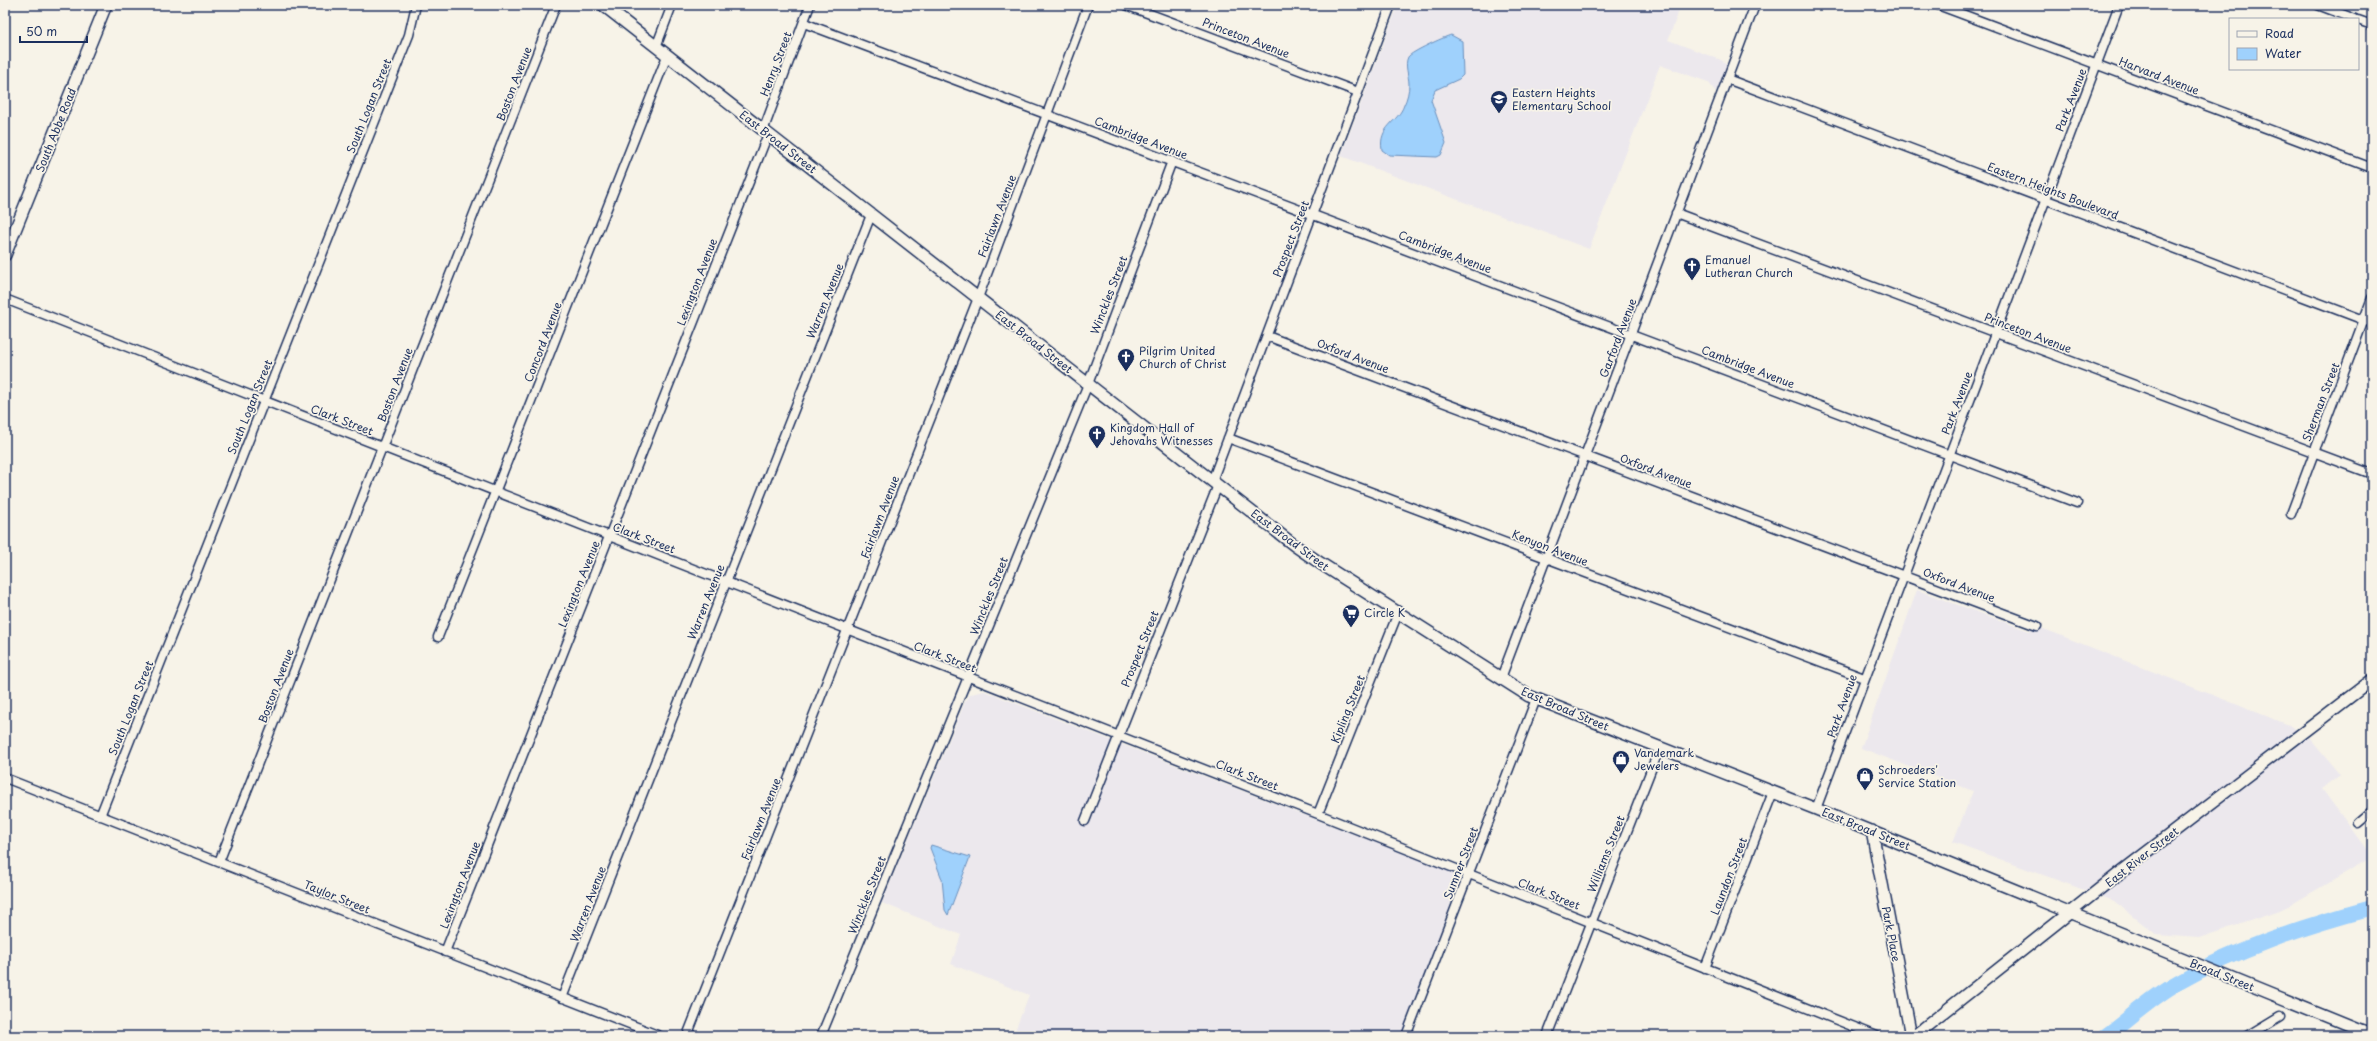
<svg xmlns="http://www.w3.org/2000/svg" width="2377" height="1041" font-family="'Playpen Sans',sans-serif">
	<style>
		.built { fill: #ece8ed }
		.water { fill: #9fd1fc; stroke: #6a90bd }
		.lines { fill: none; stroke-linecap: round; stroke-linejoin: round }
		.river { stroke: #9fd1fc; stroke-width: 16 }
		.minor-casing { stroke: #1b2f5e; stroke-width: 11 }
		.tertiary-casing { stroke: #1b2f5e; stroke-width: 14 }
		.secondary-casing { stroke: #1b2f5e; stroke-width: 15 }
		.minor { stroke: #f7f3e8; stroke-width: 8 }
		.tertiary { stroke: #f7f3e8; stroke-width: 11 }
		.secondary { stroke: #f7f3e8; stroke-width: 12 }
		.labels { text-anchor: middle; stroke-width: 3.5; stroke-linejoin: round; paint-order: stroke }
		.street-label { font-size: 11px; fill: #1b2f5e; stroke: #f7f3e8 }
		.poi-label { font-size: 11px; fill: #1b2f5e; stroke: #f7f3e8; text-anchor: start }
	</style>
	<rect width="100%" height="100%" fill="#f7f3e8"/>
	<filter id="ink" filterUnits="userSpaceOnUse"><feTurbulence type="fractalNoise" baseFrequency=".025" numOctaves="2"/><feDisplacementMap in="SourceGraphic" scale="8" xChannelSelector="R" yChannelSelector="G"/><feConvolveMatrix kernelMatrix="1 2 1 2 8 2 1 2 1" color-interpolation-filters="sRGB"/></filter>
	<g filter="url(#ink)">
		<!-- built -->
		<path class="built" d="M 1398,5 L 1681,5 L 1668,40 L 1721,60 L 1727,64 L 1716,92 L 1708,82 L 1660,65 L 1589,249 L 1341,156 Z
			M 1917,590 L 2029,631 L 2039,627 L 2289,725 L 2310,739 L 2340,775 L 2322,789 L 2372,857 L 2282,910 L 2199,938 L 2157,935 L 2114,901 L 1953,842 L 1973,791 L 1861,748 Z
			M 984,691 L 1454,873 L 1458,881 L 1456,890 L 1401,1036 L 1013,1036 L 1029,995 L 951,964 L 961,935 L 882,903 L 965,702 L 971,694 Z"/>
		<!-- water -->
		<path class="water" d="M 1451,35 L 1462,41 L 1463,75 L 1459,79 L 1435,90 L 1431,100 L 1446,143 L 1441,155 L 1437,157 L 1389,155 L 1382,150 C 1378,126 1398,123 1404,105 C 1407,99 1409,91 1409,84 C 1409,76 1404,65 1408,57 C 1411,52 1444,37 1451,35 Z
			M 931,845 L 970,857 L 948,915 L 945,910 L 942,879 L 930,848 Z"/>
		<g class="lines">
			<!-- river -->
			<path class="river" d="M 2106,1036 C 2129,1019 2152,997 2177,983 C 2237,948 2305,926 2372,908"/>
			<defs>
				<path id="minor" d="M 1126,5 L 1358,92
					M 1938,5 L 2372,168
					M 2318,5 L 2355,19
					M 2358,20 L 2372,25
					M 804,23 L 2077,503
					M 656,47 L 672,5
					M 1727,79 L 2372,323
					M 763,131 L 810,5
					M 1676,213 L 2372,474
					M 5,299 L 1318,814 L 1877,1036
					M 1267,336 L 2037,626
					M 1228,438 L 1864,678
					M 1212,481 L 1391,5
					M 2291,514 L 2372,298
					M 438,637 L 667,56
					M 1501,678 L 1755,5
					M 5,778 L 660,1036
					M 1816,809 L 2119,5
					M 1318,814 L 1398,613
					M 100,816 L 409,35 L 416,5
					M 1085,821 L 1218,485
					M 2358,823 L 2372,811
					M 219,862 L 556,5
					M 445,952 L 768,134
					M 1705,968 L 1773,792
					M 562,998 L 871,215
					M 687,1036 L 978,298 L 1088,5
					M 821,1036 L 1088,384 L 1172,161
					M 1406,1036 L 1536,699
					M 1547,1036 L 1660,747
					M 2248,1036 L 2281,1016"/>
				<path id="tertiary" d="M 603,5 L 1294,545 L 1320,563 L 1529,696 L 1816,809 L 2363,1032
					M 5,255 L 106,5
					M 1872,831 L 1911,1036
					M 1914,1036 L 2121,872 L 2372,680"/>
				<path id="secondary" d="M 2364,1036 L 2363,1032 L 2372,1036"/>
			</defs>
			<!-- minor casing -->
			<use href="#minor" class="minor-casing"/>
			<!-- tertiary casing -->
			<use href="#tertiary" class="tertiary-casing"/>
			<!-- secondary casing -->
			<use href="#secondary" class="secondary-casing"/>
			<!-- minor -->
			<use href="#minor" class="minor"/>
			<!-- tertiary -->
			<use href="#tertiary" class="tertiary"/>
			<!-- secondary -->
			<use href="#secondary" class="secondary"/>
		</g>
	</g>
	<!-- icons -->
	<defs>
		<symbol id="school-pin" viewBox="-11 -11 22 30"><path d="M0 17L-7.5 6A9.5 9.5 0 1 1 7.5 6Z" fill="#1b2f5e" stroke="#f7f3e8"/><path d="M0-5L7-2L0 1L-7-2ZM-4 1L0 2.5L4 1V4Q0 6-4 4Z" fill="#fff"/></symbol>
		<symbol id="church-pin" viewBox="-11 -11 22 30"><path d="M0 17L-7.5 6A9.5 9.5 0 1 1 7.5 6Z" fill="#1b2f5e" stroke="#f7f3e8"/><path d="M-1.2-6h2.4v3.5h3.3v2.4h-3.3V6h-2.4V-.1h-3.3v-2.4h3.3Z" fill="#fff"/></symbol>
		<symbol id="supermarket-pin" viewBox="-11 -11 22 30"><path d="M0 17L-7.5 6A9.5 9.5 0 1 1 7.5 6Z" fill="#1b2f5e" stroke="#f7f3e8"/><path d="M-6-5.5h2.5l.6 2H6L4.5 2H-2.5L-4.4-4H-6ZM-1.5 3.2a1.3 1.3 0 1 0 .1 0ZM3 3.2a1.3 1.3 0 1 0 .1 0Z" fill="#fff"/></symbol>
		<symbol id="shop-pin" viewBox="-11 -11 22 30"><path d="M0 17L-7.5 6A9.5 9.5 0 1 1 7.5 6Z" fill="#1b2f5e" stroke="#f7f3e8"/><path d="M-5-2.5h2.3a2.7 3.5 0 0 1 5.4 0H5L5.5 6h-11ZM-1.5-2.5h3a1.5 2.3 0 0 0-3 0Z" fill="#fff"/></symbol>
	</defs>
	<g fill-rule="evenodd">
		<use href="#school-pin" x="1489" y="89" width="20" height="27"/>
		<use href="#church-pin" x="1682" y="256" width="20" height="27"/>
		<use href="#church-pin" x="1116" y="347" width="20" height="27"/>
		<use href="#church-pin" x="1087" y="424" width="20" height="27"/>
		<use href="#supermarket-pin" x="1341" y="603" width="20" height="27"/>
		<use href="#shop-pin" x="1611" y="749" width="20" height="27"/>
		<use href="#shop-pin" x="1855" y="766" width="20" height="27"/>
	</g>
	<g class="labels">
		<!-- street labels -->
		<g class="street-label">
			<text transform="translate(1246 38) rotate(21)" y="4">Princeton Avenue</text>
			<text transform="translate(776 64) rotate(-69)" y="4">Henry Street</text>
			<text transform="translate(2159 76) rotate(21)" y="4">Harvard Avenue</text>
			<text transform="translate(514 84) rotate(-69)" y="4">Boston Avenue</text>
			<text transform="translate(2071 100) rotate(-69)" y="4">Park Avenue</text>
			<text transform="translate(369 106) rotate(-68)" y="4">South Logan Street</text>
			<text transform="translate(56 130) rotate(-68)" y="4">South Abbe Road</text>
			<text transform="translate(1141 138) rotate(21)" y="4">Cambridge Avenue</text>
			<text transform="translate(778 142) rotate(38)" y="4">East Broad Street</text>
			<text transform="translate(2053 191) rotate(21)" y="4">Eastern Heights Boulevard</text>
			<text transform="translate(997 216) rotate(-69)" y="4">Fairlawn Avenue</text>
			<text transform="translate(1291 239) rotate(-69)" y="4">Prospect Street</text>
			<text transform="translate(1445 252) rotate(21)" y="4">Cambridge Avenue</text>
			<text transform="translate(697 282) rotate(-69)" y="4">Lexington Avenue</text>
			<text transform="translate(1109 295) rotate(-69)" y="4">Winckles Street</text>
			<text transform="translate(825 301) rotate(-68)" y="4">Warren Avenue</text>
			<text transform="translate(2028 333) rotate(21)" y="4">Princeton Avenue</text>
			<text transform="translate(1618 338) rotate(-69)" y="4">Garford Avenue</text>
			<text transform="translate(543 342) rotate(-69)" y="4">Concord Avenue</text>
			<text transform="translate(1034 342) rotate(38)" y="4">East Broad Street</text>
			<text transform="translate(1353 356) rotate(21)" y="4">Oxford Avenue</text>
			<text transform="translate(1748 367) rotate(21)" y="4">Cambridge Avenue</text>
			<text transform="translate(395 385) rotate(-69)" y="4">Boston Avenue</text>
			<text transform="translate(2321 402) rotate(-69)" y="4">Sherman Street</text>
			<text transform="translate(1957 403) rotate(-69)" y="4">Park Avenue</text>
			<text transform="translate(250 407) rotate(-68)" y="4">South Logan Street</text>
			<text transform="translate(342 420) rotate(21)" y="4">Clark Street</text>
			<text transform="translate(1656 471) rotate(21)" y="4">Oxford Avenue</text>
			<text transform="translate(880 517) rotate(-69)" y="4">Fairlawn Avenue</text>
			<text transform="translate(644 538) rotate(21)" y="4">Clark Street</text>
			<text transform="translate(1290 540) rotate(37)" y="4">East Broad Street</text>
			<text transform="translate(1550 548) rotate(21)" y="4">Kenyon Avenue</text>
			<text transform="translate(579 584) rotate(-68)" y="4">Lexington Avenue</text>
			<text transform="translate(1959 585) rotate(21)" y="4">Oxford Avenue</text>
			<text transform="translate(989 596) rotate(-68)" y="4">Winckles Street</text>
			<text transform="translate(706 602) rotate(-68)" y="4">Warren Avenue</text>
			<text transform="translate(1140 649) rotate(-68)" y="4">Prospect Street</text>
			<text transform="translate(945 657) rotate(21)" y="4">Clark Street</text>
			<text transform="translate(276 686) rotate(-69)" y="4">Boston Avenue</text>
			<text transform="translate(1842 706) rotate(-70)" y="4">Park Avenue</text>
			<text transform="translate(131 708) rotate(-68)" y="4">South Logan Street</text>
			<text transform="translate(1348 709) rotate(-68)" y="4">Kipling Street</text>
			<text transform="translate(1565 709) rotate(23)" y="4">East Broad Street</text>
			<text transform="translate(1247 775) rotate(21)" y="4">Clark Street</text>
			<text transform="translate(761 819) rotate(-68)" y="4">Fairlawn Avenue</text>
			<text transform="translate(1866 829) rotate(22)" y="4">East Broad Street</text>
			<text transform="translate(1606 854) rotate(-68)" y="4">Williams Street</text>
			<text transform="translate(2142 857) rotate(-38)" y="4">East River Street</text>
			<text transform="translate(1461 863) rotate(-69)" y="4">Sumner Street</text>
			<text transform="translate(1729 876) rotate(-69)" y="4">Laundon Street</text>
			<text transform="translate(460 885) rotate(-69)" y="4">Lexington Avenue</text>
			<text transform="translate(1549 894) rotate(22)" y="4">Clark Street</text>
			<text transform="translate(867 895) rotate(-68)" y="4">Winckles Street</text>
			<text transform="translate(337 897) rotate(22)" y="4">Taylor Street</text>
			<text transform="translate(588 904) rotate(-69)" y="4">Warren Avenue</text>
			<text transform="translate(1891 934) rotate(79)" y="4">Park Place</text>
			<text transform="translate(2222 975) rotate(22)" y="4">Broad Street</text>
		</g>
		<!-- poi labels -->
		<g class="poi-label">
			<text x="1512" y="97">Eastern Heights<tspan x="1512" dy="13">Elementary School</tspan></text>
			<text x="1705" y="264">Emanuel<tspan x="1705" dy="13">Lutheran Church</tspan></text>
			<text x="1139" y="355">Pilgrim United<tspan x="1139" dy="13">Church of Christ</tspan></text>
			<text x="1110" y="432">Kingdom Hall of<tspan x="1110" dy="13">Jehovahs Witnesses</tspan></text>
			<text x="1364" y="617">Circle K</text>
			<text x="1634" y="757">Vandemark<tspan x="1634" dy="13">Jewelers</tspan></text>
			<text x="1878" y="774">Schroeders'<tspan x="1878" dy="13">Service Station</tspan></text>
		</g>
	</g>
	<!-- margin -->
	<rect width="2377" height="1041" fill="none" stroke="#f7f3e8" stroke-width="20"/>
	<rect x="10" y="10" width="2357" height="1021" fill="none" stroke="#1b2f5e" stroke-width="1.5" filter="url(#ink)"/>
	<!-- legend -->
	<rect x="2229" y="18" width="130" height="52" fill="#f7f3e8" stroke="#9fa5b1"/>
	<rect x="2237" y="31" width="20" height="6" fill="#f7f3e8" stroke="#9fa5b1"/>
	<text x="2265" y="38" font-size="12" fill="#1b2f5e">Road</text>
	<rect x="2237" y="48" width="20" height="12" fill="#9fd1fc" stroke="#9fa5b1"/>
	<text x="2265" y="58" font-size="12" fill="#1b2f5e">Water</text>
	<!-- scale -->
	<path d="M20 36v6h67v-6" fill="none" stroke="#1b2f5e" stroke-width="2"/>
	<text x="26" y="36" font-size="12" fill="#1b2f5e" stroke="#f7f3e8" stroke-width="3" paint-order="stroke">50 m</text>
</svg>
